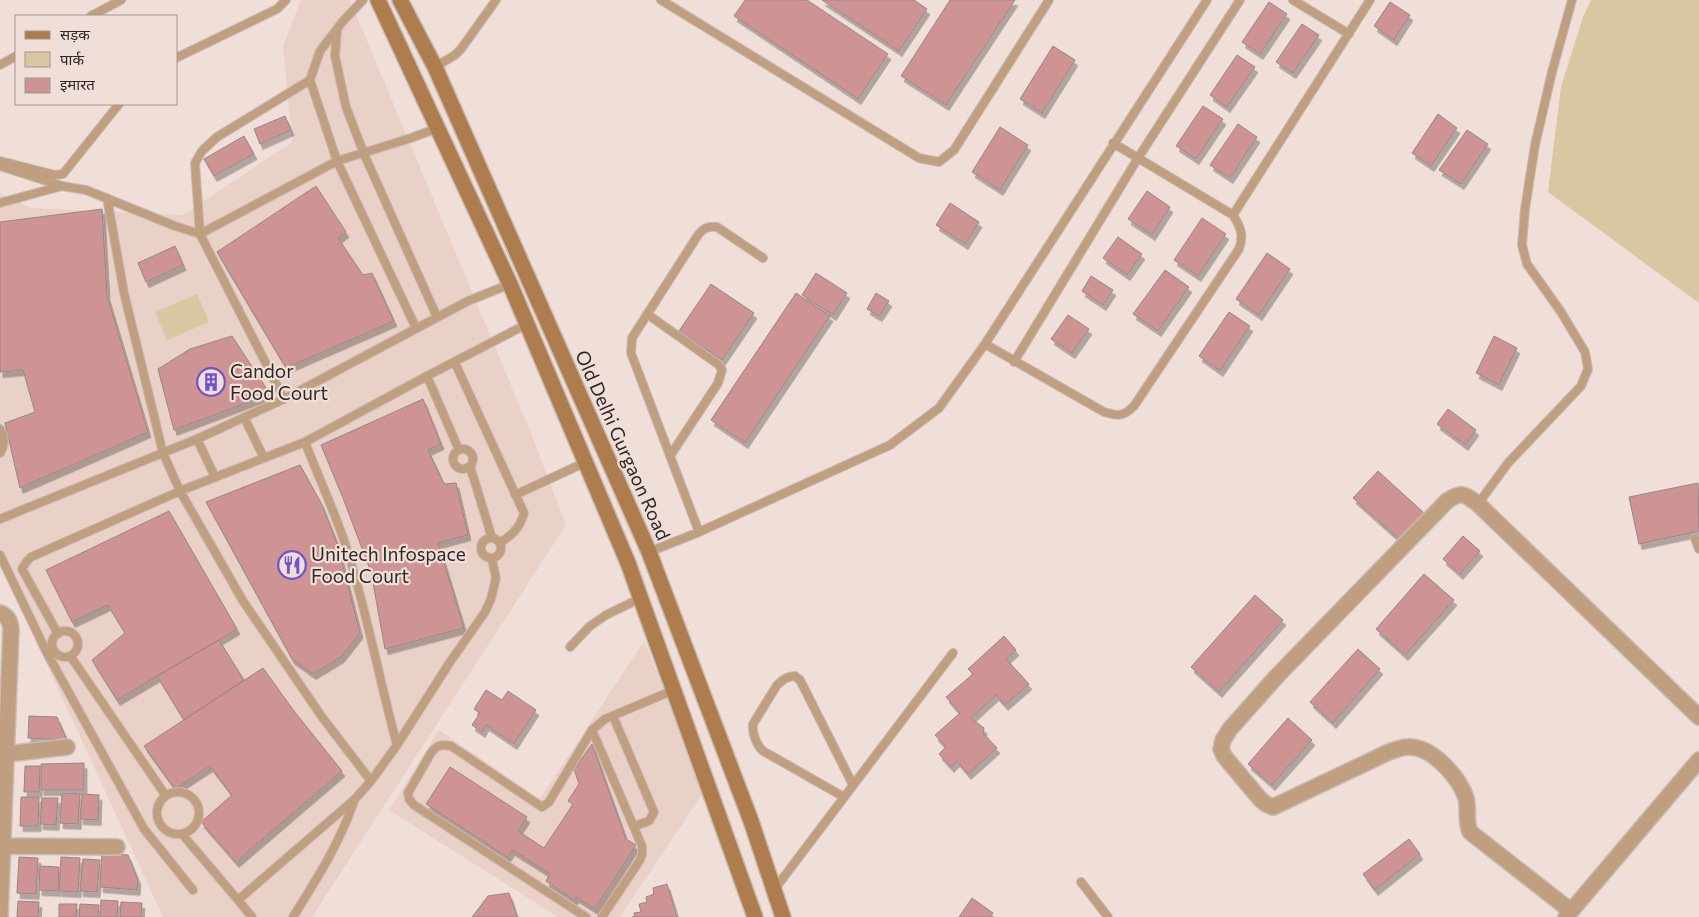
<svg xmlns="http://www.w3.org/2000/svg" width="1699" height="917" font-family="Commissioner,'Noto Sans Devanagari',sans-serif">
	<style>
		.built { fill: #ead1c7 }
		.green { fill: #d8c7a0 }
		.building { fill: #cd9493; stroke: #978686; filter: url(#shadow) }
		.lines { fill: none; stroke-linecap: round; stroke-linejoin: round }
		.service-casing { stroke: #c9bab4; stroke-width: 10 }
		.minor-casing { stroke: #c9bab4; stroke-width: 18 }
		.secondary-casing { stroke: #c9bab4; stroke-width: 18 }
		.service { stroke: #c09f80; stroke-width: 8 }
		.minor { stroke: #c09f80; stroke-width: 15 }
		.secondary { stroke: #ad7d4d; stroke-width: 15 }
		.labels { text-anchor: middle; stroke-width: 4.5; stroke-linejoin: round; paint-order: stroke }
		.poi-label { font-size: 19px; fill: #2d2725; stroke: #f0dfd8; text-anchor: start }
		.street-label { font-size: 19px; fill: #2d2725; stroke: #f0dfd8 }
	</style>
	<defs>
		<filter id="shadow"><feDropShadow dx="3" dy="5.5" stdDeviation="0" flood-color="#0004"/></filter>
	</defs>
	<rect width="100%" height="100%" fill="#f0dfd8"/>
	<!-- built -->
	<path class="built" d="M 301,0 L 350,0 L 531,433 L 566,525 L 312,917 L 163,917 L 0,563 L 0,193 L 31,208 L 183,215 L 292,142 L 283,46 Z
		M 644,641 L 705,790 L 620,917 L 558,917 L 389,810 L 439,730 L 540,799 Z"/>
	<!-- green -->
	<path class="green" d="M 1591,0 L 1699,0 L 1699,303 L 1548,192 L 1561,87 L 1583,17 Z
		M 197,294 L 209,322 L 167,340 L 155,312 Z"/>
	<!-- building -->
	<path class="building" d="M 745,0 L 807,0 L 888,54 L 858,99 L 734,16 Z
		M 822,0 L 914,0 L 927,9 L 899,51 Z
		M 950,0 L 1015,0 L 946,105 L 901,76 Z
		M 1269,2 L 1287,14 L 1260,54 L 1242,42 Z
		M 1390,2 L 1410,15 L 1394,40 L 1374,26 Z
		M 1302,24 L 1319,35 L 1293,73 L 1276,62 Z
		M 1053,46 L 1075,60 L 1042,113 L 1020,99 Z
		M 1237,55 L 1255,67 L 1227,107 L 1210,95 Z
		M 1203,106 L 1223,119 L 1196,159 L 1176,146 Z
		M 1438,114 L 1457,128 L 1431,166 L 1412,153 Z
		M 285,116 L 291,130 L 260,144 L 254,129 Z
		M 1238,124 L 1257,137 L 1230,178 L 1210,165 Z
		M 1000,127 L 1028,145 L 1000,190 L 972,172 Z
		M 1467,130 L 1488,144 L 1461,184 L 1439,170 Z
		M 244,136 L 254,154 L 214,176 L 204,159 Z
		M 316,186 L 346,232 L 338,238 L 363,275 L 372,273 L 394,321 L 286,368 L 217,252 Z
		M 1147,191 L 1170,207 L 1152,235 L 1128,219 Z
		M 950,203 L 979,222 L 965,244 L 936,225 Z
		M 102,209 L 107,295 L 148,432 L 20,488 L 5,423 L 35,412 L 23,370 L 0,372 L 0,222 Z
		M 1202,218 L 1226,234 L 1198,276 L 1174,260 Z
		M 1118,237 L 1142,254 L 1127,275 L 1103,258 Z
		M 175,246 L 183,265 L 146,282 L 138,263 Z
		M 1267,253 L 1290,269 L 1259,315 L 1236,299 Z
		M 1165,270 L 1189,287 L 1158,331 L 1133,314 Z
		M 816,273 L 847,293 L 833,315 L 802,295 Z
		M 1091,276 L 1113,290 L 1103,305 L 1082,291 Z
		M 711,284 L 754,313 L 722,360 L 679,331 Z
		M 796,293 L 830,316 L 745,443 L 711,420 Z
		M 876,293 L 889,301 L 879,316 L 867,309 Z
		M 1229,312 L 1250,326 L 1220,371 L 1199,356 Z
		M 1068,315 L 1089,329 L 1072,353 L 1051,339 Z
		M 232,336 L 270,394 L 174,430 L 158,369 L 190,349 Z
		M 1494,336 L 1517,348 L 1499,385 L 1476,373 Z
		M 423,399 L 441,444 L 428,450 L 444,484 L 456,483 L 468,535 L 438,543 L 464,628 L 385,649 L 371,572 L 343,498 L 321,445 Z
		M 1448,409 L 1476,430 L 1465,445 L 1437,424 Z
		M 300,465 L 321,503 L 337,543 L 360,633 L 341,657 L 313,674 L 292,659 L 206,502 Z
		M 1378,471 L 1424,513 L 1400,540 L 1353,498 Z
		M 1698,483 L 1699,531 L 1639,544 L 1629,497 Z
		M 169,511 L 237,629 L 117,700 L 92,660 L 125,633 L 108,605 L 72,622 L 46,570 Z
		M 1463,536 L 1480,551 L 1460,574 L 1443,559 Z
		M 1424,574 L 1454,600 L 1405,655 L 1376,629 Z
		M 1255,595 L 1283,620 L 1219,692 L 1191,667 Z
		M 1004,636 L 1016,650 L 1006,659 L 1029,684 L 1005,705 L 996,695 L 971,718 L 984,728 L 983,733 L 997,748 L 968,774 L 957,761 L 951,767 L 939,754 L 946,747 L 935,735 L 960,713 L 946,697 L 973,674 L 968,669 Z
		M 219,640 L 244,680 L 184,720 L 157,676 Z
		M 1358,649 L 1380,669 L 1333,723 L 1310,702 Z
		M 263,668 L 294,711 L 342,771 L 236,862 L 201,822 L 232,795 L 210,766 L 175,789 L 144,746 Z
		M 486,690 L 502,700 L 508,691 L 536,710 L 514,744 L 486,725 L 482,732 L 472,725 L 480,713 L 474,709 Z
		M 29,716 L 57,717 L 67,740 L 28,738 Z
		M 1288,718 L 1312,740 L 1272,785 L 1248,764 Z
		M 592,744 L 626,839 L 636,845 L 595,909 L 576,897 L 574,900 L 546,881 L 550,874 L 512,850 L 507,857 L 426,804 L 450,767 L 527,817 L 518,831 L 544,848 L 573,804 L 568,801 L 579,784 L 574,769 Z
		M 84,763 L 84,790 L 41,790 L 41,764 Z
		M 25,766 L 40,766 L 39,792 L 24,792 Z
		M 62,793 L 80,794 L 78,824 L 60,823 Z
		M 82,794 L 99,795 L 98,820 L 80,819 Z
		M 21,797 L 39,797 L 38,826 L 20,826 Z
		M 42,798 L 58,798 L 56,825 L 40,824 Z
		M 1409,839 L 1420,854 L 1375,890 L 1363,874 Z
		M 102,853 L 128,855 L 138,880 L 137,890 L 100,887 Z
		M 19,857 L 38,858 L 36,894 L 17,893 Z
		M 61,857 L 80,858 L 78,892 L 59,891 Z
		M 83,859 L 100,860 L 97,892 L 80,891 Z
		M 40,866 L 59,867 L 58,891 L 39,890 Z
		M 667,884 L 677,917 L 632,917 L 635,916 L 634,913 L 641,912 L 639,904 L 647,902 L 646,897 L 654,894 L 653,888 Z
		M 509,893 L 517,917 L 472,917 L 488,896 Z
		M 972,898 L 993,913 L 990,917 L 959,917 Z
		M 101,900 L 118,901 L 117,917 L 100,917 Z
		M 18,901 L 39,902 L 38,917 L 17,917 Z
		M 121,902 L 142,903 L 141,917 L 120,917 Z
		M 59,904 L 77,904 L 76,917 L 59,917 Z
		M 80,904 L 99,905 L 98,917 L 79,917 Z"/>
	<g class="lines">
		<defs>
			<path id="service" d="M 661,0 L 919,158 L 939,162 L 954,150 L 1049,0
				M 1293,0 L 1349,34
				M 91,16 L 121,0
				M 337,31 L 335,56 L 346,107 L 364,154 L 437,317
				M 176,58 L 277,9 L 286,0
				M 0,65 L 16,56
				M 435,67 L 455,55 L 461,49 L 496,0
				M 310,80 L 337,161 L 416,328
				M 0,161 L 55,175 L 63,174 L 119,104
				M 0,166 L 62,186 L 86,190 L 175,226 L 200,234 L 337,161 L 411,138 L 438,128
				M 107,198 L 124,293 L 163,453 L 180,491 L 243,601 L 322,717 L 371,781
				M 0,203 L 62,186
				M 1233,215 L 1370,0
				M 647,314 L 719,365 L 722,370 L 718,383 L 670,456
				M 985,344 L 1104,412 C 1118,416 1123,417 1134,406 L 1239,249 C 1244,235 1241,228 1233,215 L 1113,143
				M 1014,362 L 1138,158 L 1240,0
				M 455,363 L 524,513 C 520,528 512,535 500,543
				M 284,399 L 200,234 L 195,163 L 202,151 L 217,137 L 310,80 L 320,51 L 343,21 L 363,0
				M 244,417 L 264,458
				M 0,429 C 5,437 5,445 0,453
				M 197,439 L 215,477
				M 305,442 C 319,479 338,518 349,556 C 368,618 380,682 397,745
				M453 459a10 10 0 1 1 20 0a10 10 0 1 1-20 0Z
				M 459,450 L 427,376 L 527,324
				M 470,466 L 492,538
				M 515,495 L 586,462
				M 1478,504 L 1508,463 L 1581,386 L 1588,369 L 1585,352 L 1561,312 L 1527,264 L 1522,245 L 1525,209 L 1535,145 L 1552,72 L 1572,0
				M 0,519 L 197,439 L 284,399 L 468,301 L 510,284
				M 699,532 L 631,353 L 632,338 L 698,235 C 704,228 707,226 717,227 L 763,258
				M481 548a10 10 0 1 1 20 0a10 10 0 1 1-20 0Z
				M 1695,539 L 1699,549
				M 649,552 L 699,532 L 890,445 L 939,408 L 985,344 L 1207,0
				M 0,555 L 47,653 L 144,829 L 193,890
				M52 644a13 13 0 1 1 26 0a13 13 0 1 1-26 0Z
				M 58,634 L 22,569 L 27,561 L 31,557 L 180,491 L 305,442 L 427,376
				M 570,647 L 590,626 L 606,615 L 641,598
				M 71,657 L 166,796
				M 613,716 L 654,812 L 649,821 L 635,826
				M 592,730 L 642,846 L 642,854 L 640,860 L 602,917
				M157 813a21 21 0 1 1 42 0a21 21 0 1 1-42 0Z
				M 844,797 L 763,751 C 756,745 752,732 753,724 L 777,685 C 783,680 787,676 795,676 L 800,680 L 853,785
				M 182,834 L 238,900 L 355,799 L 371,781 L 397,745 L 450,662 L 485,612 L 491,599 L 496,578 L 492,559
				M 1081,882 L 1108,917
				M 774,890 L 953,653
				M 238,900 L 252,917
				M 293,917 C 316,880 340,843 354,801
				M 586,917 L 414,805 L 409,799 L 408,793 L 431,753 C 437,745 441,744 451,746 L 542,807 L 549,802 L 592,730 L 605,719 L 674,690"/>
			<path id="minor" d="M 0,613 C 8,616 10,621 11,629 L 0,917
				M 6,754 L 67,747
				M 3,846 L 117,847
				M 1571,911 L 1470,832 C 1465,821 1469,809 1466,798 C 1459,777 1432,746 1408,747 C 1401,747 1395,750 1389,752 L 1273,807 L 1266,804 L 1260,799 L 1224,756 L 1221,749 L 1223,740 L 1230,729 L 1277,676 L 1447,501 C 1462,491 1464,494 1478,504 L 1699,717
				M 1566,917 L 1699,760"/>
			<path id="secondary" d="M 378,0 L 510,284 L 628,563 L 755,917
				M 400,0 L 435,67 L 649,552 L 751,821 L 783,917"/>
		</defs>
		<!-- service casing -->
		<use href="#service" class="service-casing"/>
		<!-- minor casing -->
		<use href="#minor" class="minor-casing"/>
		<!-- secondary casing -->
		<use href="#secondary" class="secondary-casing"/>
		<!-- service -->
		<use href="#service" class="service"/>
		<!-- minor -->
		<use href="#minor" class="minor"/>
		<!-- secondary -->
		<use href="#secondary" class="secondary"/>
	</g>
	<!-- icons -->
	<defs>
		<symbol id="building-ring" viewBox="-11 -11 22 22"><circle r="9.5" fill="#f0dfd8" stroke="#7152cc" stroke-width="1.5"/><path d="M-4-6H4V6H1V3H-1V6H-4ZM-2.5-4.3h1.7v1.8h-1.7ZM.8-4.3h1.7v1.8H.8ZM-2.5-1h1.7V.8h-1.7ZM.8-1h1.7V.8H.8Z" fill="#7152cc"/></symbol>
		<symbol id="restaurant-ring" viewBox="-11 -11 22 22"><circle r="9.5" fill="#f0dfd8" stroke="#7152cc" stroke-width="1.5"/><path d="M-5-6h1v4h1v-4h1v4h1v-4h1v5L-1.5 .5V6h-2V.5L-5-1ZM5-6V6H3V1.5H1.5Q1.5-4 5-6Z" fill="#7152cc"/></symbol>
	</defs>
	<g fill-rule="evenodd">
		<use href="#building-ring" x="195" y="366" width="32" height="32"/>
		<use href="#restaurant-ring" x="276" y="549" width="32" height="32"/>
	</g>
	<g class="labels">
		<!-- poi labels -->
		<g class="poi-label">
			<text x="230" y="378">Candor<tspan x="230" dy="22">Food Court</tspan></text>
			<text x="311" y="561">Unitech Infospace<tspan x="311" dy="22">Food Court</tspan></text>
		</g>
		<!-- street labels -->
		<g class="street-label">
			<text transform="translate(623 445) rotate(66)" y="7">Old Delhi Gurgaon Road</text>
		</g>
	</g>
	<!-- legend -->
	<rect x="15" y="15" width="162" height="90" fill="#f0dfd8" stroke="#a29590"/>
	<rect x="25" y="31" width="25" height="8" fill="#ad7d4d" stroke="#a29590"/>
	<text x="60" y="40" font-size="15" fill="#2d2725">सड़क</text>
	<rect x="25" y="52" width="25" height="15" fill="#d8c7a0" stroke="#a29590"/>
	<text x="60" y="65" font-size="15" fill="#2d2725">पार्क</text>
	<rect x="25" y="78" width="25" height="15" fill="#cd9493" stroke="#a29590"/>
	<text x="60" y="90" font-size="15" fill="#2d2725">इमारत</text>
</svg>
